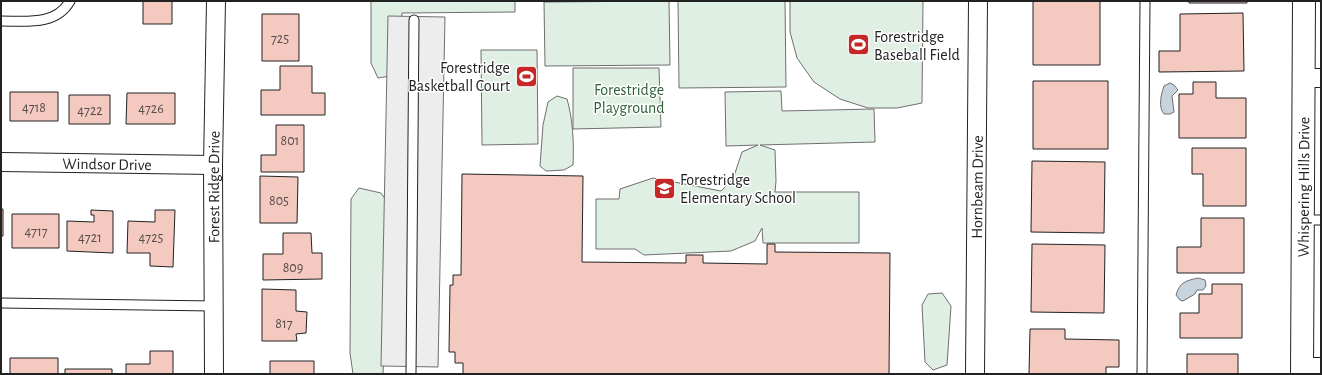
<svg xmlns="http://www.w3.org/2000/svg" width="1322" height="375" font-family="'Alegreya Sans',sans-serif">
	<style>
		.green { fill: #e0efe3; stroke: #6f6f6f }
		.parking { fill: #ededed; stroke: #6f6f6f }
		.water { fill: #c7d3dd; stroke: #6f6f6f }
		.building { fill: #f3c9c0; stroke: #222 }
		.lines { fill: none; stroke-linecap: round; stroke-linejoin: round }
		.service-casing { stroke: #222; stroke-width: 11 }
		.minor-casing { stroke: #222; stroke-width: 20 }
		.tertiary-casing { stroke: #222; stroke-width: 24 }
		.service { stroke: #fff; stroke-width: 9 }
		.minor { stroke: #fff; stroke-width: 18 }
		.tertiary { stroke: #fff; stroke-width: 22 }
		.labels { text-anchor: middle; stroke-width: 3; stroke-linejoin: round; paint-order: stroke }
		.number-label { font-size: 14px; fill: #564c4a }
		.poi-label { font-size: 16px; fill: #222; stroke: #fff; text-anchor: start }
		.park-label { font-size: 16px; fill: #2f5e38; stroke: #fff }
		.street-label { font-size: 16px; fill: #222; stroke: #fff }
	</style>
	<rect width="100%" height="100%" fill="#fff"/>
	<!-- green -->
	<path class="green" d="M 371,1 L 515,1 L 515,12 L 402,13 L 399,60 L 390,76 L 378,78 L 371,63 Z
		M 669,1 L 670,65 L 545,66 L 544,2 Z
		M 678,1 L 785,1 L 786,87 L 679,88 Z
		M 790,1 L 923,1 L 922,103 L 897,108 L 868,108 L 840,99 L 814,82 L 797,58 L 790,32 Z
		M 481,50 L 537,50 L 538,144 L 482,145 Z
		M 573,68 L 659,68 L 661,127 L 573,129 Z
		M 781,91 L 782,111 L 874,109 L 875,142 L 760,145 L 775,150 L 776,181 L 775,192 L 859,192 L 859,243 L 763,243 L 762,228 L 755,241 L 731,251 L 644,255 L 635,249 L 596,249 L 596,199 L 619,199 L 620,189 L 653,178 L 721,191 L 733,179 L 742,152 L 758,145 L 726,146 L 725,92 Z
		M 557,96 L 567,99 C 573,120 574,143 573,165 L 564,170 L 546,171 L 540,166 L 543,125 L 548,102 Z
		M 359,188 L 381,193 L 391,207 L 383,374 L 353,374 L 350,353 L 351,199 Z
		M 942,293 L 951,306 L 947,365 L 933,370 L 925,362 L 922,305 L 928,294 Z"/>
	<!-- parking -->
	<path class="parking" d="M 388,16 L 445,17 L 438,367 L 381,366 Z"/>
	<!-- water -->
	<path class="water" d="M 1170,83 L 1174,85 L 1178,90 L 1172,96 L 1174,112 L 1170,114 L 1164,114 C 1158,107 1161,95 1164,86 Z
		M 1198,278 L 1205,280 L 1206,286 L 1203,290 L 1197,290 L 1195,294 L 1183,301 L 1180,300 L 1176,295 C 1180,282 1185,281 1198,278 Z"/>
	<!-- building -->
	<path class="building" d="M 143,1 L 172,1 L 172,24 L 143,24 Z
		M 1033,1 L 1100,1 L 1100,65 L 1033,65 Z
		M 1189,1 L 1247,1 L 1247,3 L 1189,3 Z
		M 1243,13 L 1244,71 L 1159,72 L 1159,51 L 1180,51 L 1180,14 Z
		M 262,14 L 299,14 L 299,61 L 262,61 Z
		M 280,66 L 312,66 L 312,93 L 325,93 L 325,115 L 261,115 L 261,90 L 280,90 Z
		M 1033,81 L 1108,81 L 1108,149 L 1033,149 Z
		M 1193,82 L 1216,82 L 1216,98 L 1246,98 L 1246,138 L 1179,138 L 1179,94 L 1193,94 Z
		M 10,92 L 58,92 L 58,121 L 10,121 Z
		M 127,93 L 175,93 L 175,124 L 126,124 Z
		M 69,95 L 110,95 L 110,124 L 69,124 Z
		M 276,125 L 304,125 L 304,172 L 261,172 L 261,155 L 276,155 Z
		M 1192,148 L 1246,148 L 1246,206 L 1203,206 L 1203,174 L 1192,174 Z
		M 1032,161 L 1105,162 L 1104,233 L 1031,232 Z
		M 462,174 L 583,176 L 582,262 L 686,263 L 686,255 L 703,255 L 703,263 L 767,264 L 767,244 L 775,244 L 775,252 L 890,253 L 889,374 L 463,374 L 463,363 L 455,363 L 455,352 L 449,352 L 450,285 L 453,285 L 453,275 L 461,275 Z
		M 260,176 L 298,177 L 297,223 L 260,223 Z
		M 1,209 L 3,209 L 3,236 L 1,236 L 1,240 Z
		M 91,210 L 113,211 L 113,253 L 67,251 L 67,221 L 94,222 L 94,215 L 91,215 Z
		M 155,210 L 175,210 L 173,267 L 150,266 L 150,253 L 127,253 L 128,221 L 155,222 Z
		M 12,214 L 59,214 L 59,248 L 12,248 Z
		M 1201,218 L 1244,218 L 1244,273 L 1177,273 L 1177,247 L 1201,247 Z
		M 283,233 L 311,233 L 312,253 L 322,253 L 322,279 L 263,280 L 263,254 L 283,254 Z
		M 1032,244 L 1105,245 L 1104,313 L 1031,312 Z
		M 1212,284 L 1242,284 L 1242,338 L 1180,338 L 1180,313 L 1199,313 L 1199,294 L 1212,294 Z
		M 262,289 L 296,290 L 296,311 L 307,312 L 306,333 L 296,334 L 297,341 L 262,341 Z
		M 1030,329 L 1065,329 L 1065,339 L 1119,340 L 1119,367 L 1106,367 L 1106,374 L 1029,374 Z
		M 150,351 L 173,351 L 173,374 L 126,374 L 126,364 L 150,364 Z
		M 1187,354 L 1238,354 L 1238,374 L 1187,374 Z
		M 10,358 L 58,358 L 58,374 L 10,374 Z
		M 270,361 L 314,361 L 314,374 L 270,374 Z
		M 65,369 L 112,369 L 112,374 L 65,374 Z"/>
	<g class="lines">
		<defs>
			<path id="service" d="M 1,21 C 25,21 56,26 70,1
				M 1302,220 L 1321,220
				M 1,303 L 214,306
				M 411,374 L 414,20
				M 1142,374 L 1145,1"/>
			<g id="minor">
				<path d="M 1303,78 L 1321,78"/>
				<path id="s1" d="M 1,162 L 213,165"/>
				<path d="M 1302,367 L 1321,367"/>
				<path id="s2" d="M 214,374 L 213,165 L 216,1"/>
				<path id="s3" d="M 975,374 L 978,1"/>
			</g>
			<g id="tertiary">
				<path id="s4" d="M 1302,374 L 1304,1"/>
			</g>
		</defs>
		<!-- service casing -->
		<use href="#service" class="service-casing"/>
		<!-- minor casing -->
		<use href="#minor" class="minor-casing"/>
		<!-- tertiary casing -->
		<use href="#tertiary" class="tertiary-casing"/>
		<!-- service -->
		<use href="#service" class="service"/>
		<!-- minor -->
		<use href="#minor" class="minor"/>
		<!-- tertiary -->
		<use href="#tertiary" class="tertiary"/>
	</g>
	<!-- icons -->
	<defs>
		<symbol id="stadium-square" viewBox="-11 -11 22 22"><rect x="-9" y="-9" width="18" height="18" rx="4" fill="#c62828" stroke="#fff"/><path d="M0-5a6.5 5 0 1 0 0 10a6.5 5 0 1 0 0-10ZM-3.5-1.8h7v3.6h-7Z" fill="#fff"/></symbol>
		<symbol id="school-square" viewBox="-11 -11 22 22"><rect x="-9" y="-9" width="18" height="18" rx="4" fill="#c62828" stroke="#fff"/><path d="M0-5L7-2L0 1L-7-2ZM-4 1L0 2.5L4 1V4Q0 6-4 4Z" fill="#fff"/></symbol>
	</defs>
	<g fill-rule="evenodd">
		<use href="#stadium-square" x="846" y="32" width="25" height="25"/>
		<use href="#stadium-square" x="514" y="64" width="25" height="25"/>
		<use href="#school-square" x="652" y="176" width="25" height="25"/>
	</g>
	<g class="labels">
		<!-- number labels -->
		<g class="number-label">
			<text x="280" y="43">725</text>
			<text x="34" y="112">4718</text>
			<text x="151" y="113">4726</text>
			<text x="90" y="115">4722</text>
			<text x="290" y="145">801</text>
			<text x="279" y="205">805</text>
			<text x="36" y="236">4717</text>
			<text x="90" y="242">4721</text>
			<text x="151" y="242">4725</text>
			<text x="293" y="272">809</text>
			<text x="284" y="328">817</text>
		</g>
		<!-- poi labels -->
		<g class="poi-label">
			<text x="874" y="42">Forestridge<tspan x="874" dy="18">Baseball Field</tspan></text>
			<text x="510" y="73" text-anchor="end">Forestridge<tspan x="510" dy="18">Basketball Court</tspan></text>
			<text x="680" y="185">Forestridge<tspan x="680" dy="18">Elementary School</tspan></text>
		</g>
		<!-- park labels -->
		<g class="park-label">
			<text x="629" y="95">Forestridge<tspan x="629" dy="18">Playground</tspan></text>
		</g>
		<!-- street labels -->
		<g class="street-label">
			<text dy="6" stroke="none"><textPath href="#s1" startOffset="106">Windsor Drive</textPath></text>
			<text dy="6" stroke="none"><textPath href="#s2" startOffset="187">Forest Ridge Drive</textPath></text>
			<text dy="6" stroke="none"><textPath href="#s4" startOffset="187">Whispering Hills Drive</textPath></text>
			<text dy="6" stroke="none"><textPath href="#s3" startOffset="187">Hornbeam Drive</textPath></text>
		</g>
	</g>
	<!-- border -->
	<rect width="1322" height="375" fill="none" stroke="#222222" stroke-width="4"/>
</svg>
